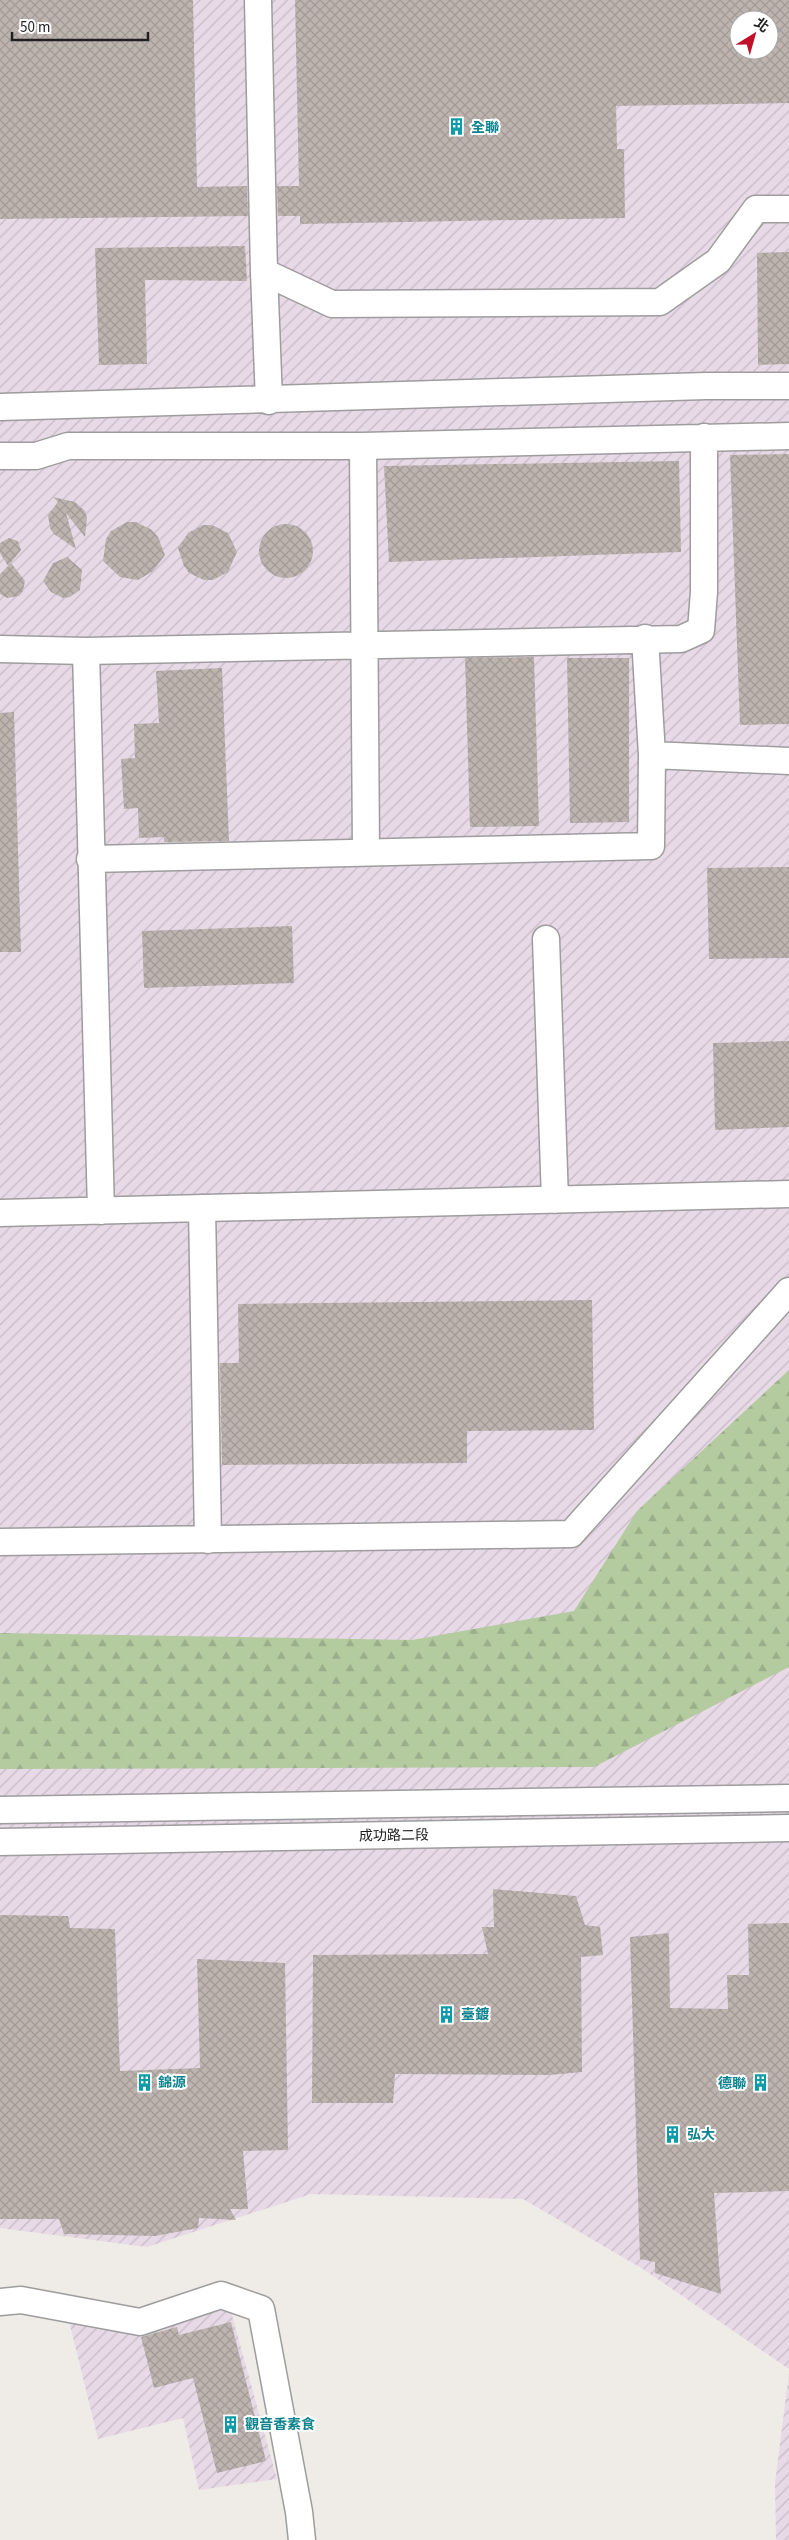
<svg xmlns="http://www.w3.org/2000/svg" width="789" height="2540" font-family="'Source Sans 3','Noto Sans TC',sans-serif">
	<style>
		.industrial { fill: url(#industrial-furrows); fill-rule: evenodd }
		.forest { fill: url(#forest-firs) }
		.building { fill: url(#building-cross-hatch); fill-rule: evenodd }
		.lines { fill: none; stroke-linecap: round; stroke-linejoin: round }
		.minor-casing { stroke: #9d9d9d; stroke-width: 29 }
		.minor { stroke: #fff; stroke-width: 26 }
		.labels { text-anchor: middle; stroke-width: 4; stroke-linejoin: round; paint-order: stroke }
		.culture-label { font-size: 14px; font-weight: bold; fill: #0d838f; stroke: #fff; text-anchor: start }
		.street-label { font-size: 14px; fill: #202020; stroke: #fff }
	</style>
	<defs>
		<pattern id="industrial-furrows" width="10" height="10" patternUnits="userSpaceOnUse" patternTransform="scale(1.25)"><rect width="10" height="10" fill="#e8d9e7"/><path d="M-1 1l2-2M0 10L10 0M9 11l2-2" fill="none" stroke="#c7bac6"/></pattern>
		<pattern id="forest-firs" width="22" height="20" patternUnits="userSpaceOnUse" patternTransform="scale(1.25)"><rect width="22" height="20" fill="#b3cb9f"/><path d="M5 1l3.5 6h-7zM16 11l3.5 6h-7z" fill="#9aae89"/></pattern>
		<pattern id="building-cross-hatch" width="8" height="8" patternUnits="userSpaceOnUse" patternTransform="scale(1.25)"><rect width="8" height="8" fill="#bdb4b0"/><path d="M0 0l8 8M0 8l8-8" fill="none" stroke="#a29a97"/></pattern>
	</defs>
	<rect width="100%" height="100%" fill="#efebe7"/>
	<!-- industrial -->
	<path class="industrial" d="M 0,0 L 789,0 L 789,2369 L 643,2269 L 523,2199 L 311,2194 L 147,2247 L 0,2228 ZM 739,20 L 769,20 L 769,50 L 739,50 Z
		M 230,2308 L 277,2479 L 199,2490 L 183,2418 L 98,2439 L 69,2321 L 137,2332 Z
		M 789,2373 L 789,2540 L 776,2540 L 775,2483 Z"/>
	<!-- forest -->
	<path class="forest" d="M 789,1370 L 789,1667 L 594,1767 L 0,1769 L 0,1633 L 412,1640 L 574,1611 L 637,1511 Z"/>
	<!-- building -->
	<path class="building" d="M 0,0 L 193,0 L 197,187 L 247,186 L 248,216 L 0,219 Z
		M 295,0 L 789,0 L 789,103 L 616,106 L 617,149 L 624,149 L 625,218 L 300,224 L 300,216 L 278,216 L 277,186 L 299,186 ZM 739,20 L 769,20 L 769,50 L 739,50 Z
		M 245,246 L 247,281 L 145,280 L 147,364 L 99,365 L 95,248 Z
		M 789,252 L 789,364 L 758,365 L 757,253 Z
		M 789,454 L 789,724 L 740,725 L 730,455 Z
		M 679,461 L 681,552 L 389,562 L 384,466 Z
		M 53,497 L 75,502 L 85,511 L 87,518 L 85,537 L 66,513 L 76,549 L 54,534 L 50,528 L 48,515 L 58,502 Z
		M 127,522 L 136,522 L 152,530 L 158,537 L 165,555 L 153,571 L 138,580 L 120,577 L 103,561 L 106,539 L 111,531 Z
		M259 551a27 27 0 1 1 54 0a27 27 0 1 1-54 0Z
		M 203,525 L 212,525 L 228,533 L 237,552 L 228,572 L 213,580 L 204,580 L 189,573 L 184,566 L 178,548 L 188,533 Z
		M 9,538 L 18,541 L 21,550 L 8,566 L 0,553 L 0,543 Z
		M 67,557 L 82,570 L 80,590 L 70,597 L 63,598 L 51,592 L 43,581 L 53,563 Z
		M 11,563 L 25,581 L 23,591 L 19,596 L 7,598 L 0,594 L 0,575 Z
		M 534,657 L 539,826 L 470,827 L 465,658 Z
		M 567,658 L 629,658 L 629,822 L 570,823 Z
		M 222,668 L 229,841 L 164,842 L 164,837 L 139,838 L 138,808 L 124,809 L 121,759 L 135,758 L 134,724 L 159,723 L 156,671 Z
		M 14,712 L 21,952 L 0,952 L 0,713 Z
		M 789,867 L 789,958 L 709,959 L 707,868 Z
		M 292,926 L 294,983 L 144,988 L 142,931 Z
		M 789,1041 L 789,1127 L 715,1130 L 713,1043 Z
		M 592,1300 L 594,1430 L 467,1431 L 467,1463 L 222,1465 L 220,1363 L 239,1363 L 238,1304 Z
		M 493,1889 L 576,1896 L 585,1925 L 600,1927 L 603,1955 L 581,1957 L 582,2072 L 549,2075 L 395,2074 L 393,2103 L 312,2103 L 313,1955 L 488,1954 L 482,1927 L 494,1927 Z
		M 0,1915 L 68,1916 L 70,1928 L 115,1929 L 120,2071 L 200,2068 L 197,1959 L 285,1963 L 288,2150 L 243,2151 L 248,2209 L 230,2209 L 236,2220 L 199,2218 L 198,2228 L 155,2236 L 64,2234 L 59,2219 L 0,2219 Z
		M 789,1923 L 789,2191 L 714,2193 L 721,2294 L 655,2273 L 655,2262 L 640,2259 L 630,1937 L 669,1933 L 670,2008 L 728,2009 L 727,1975 L 749,1975 L 748,1924 Z
		M 231,2322 L 266,2461 L 217,2473 L 193,2378 L 154,2388 L 141,2337 L 177,2327 L 179,2335 Z"/>
	<g class="lines">
		<defs>
			<path id="minor" d="M 258,0 L 264,272 L 332,304 L 660,302 L 718,261 L 756,209 L 789,209
				M 264,272 L 269,401
				M 0,407 L 706,386 L 789,386
				M 0,456 L 36,456 L 68,446 L 363,446
				M 645,638 L 652,755 L 789,761
				M 0,649 L 86,651 L 681,639 L 701,630 L 704,592 L 704,437
				M 86,651 L 101,1211
				M 366,851 L 363,446 L 789,436
				M 90,859 L 651,846 L 652,755
				M 546,939 L 555,1200
				M 202,1208 L 208,1540
				M 0,1213 L 789,1194
				M 0,1542 L 571,1534 L 789,1291
				M 0,1810 L 789,1798
				M 0,1842 L 789,1828
				M 0,2302 L 21,2300 L 140,2322 L 221,2295 L 261,2309 L 299,2512 L 302,2540"/>
		</defs>
		<!-- minor casing -->
		<use href="#minor" class="minor-casing"/>
		<!-- minor -->
		<use href="#minor" class="minor"/>
	</g>
	<!-- icons -->
	<defs>
		<symbol id="building-bare" viewBox="-9 -9 18 18"><path d="M-4-6H4V6H1V3H-1V6H-4ZM-2.5-4.3h1.7v1.8h-1.7ZM.8-4.3h1.7v1.8H.8ZM-2.5-1h1.7V.8h-1.7ZM.8-1h1.7V.8H.8Z" fill="#0f9aa8" stroke="#fff" stroke-width="2.5" paint-order="stroke"/></symbol>
	</defs>
	<g fill-rule="evenodd">
		<use href="#building-bare" x="444" y="114" width="25" height="25"/>
		<use href="#building-bare" x="434" y="2002" width="25" height="25"/>
		<use href="#building-bare" x="132" y="2070" width="25" height="25"/>
		<use href="#building-bare" x="748" y="2070" width="25" height="25"/>
		<use href="#building-bare" x="660" y="2122" width="25" height="25"/>
		<use href="#building-bare" x="218" y="2412" width="25" height="25"/>
	</g>
	<g class="labels">
		<!-- culture labels -->
		<g class="culture-label">
			<text x="471" y="132">全聯</text>
			<text x="461" y="2019">臺鍍</text>
			<text x="158" y="2087">錦源</text>
			<text x="746" y="2088" text-anchor="end">德聯</text>
			<text x="687" y="2139">弘大</text>
			<text x="245" y="2429">觀音香素食</text>
		</g>
		<!-- street labels -->
		<g class="street-label">
			<text transform="translate(394 1835) rotate(-1)" y="5">成功路二段</text>
		</g>
	</g>
	<!-- north arrow -->
	<g transform="translate(754 35) rotate(37)"><circle r="24" fill="#ffffff" stroke="#a6a6a6"/>
	<path d="M0-4L9 19L0 12L-9 19Z" fill="#c0102a"/>
	<text y="-8" font-size="14" font-weight="bold" text-anchor="middle" fill="#202020">北</text>
	</g>
	<!-- scale -->
	<path d="M12 32v8h136v-8" fill="none" stroke="#202020" stroke-width="2.5"/>
	<text x="20" y="32" font-size="15" fill="#202020" stroke="#ffffff" stroke-width="4" paint-order="stroke">50 m</text>
</svg>
